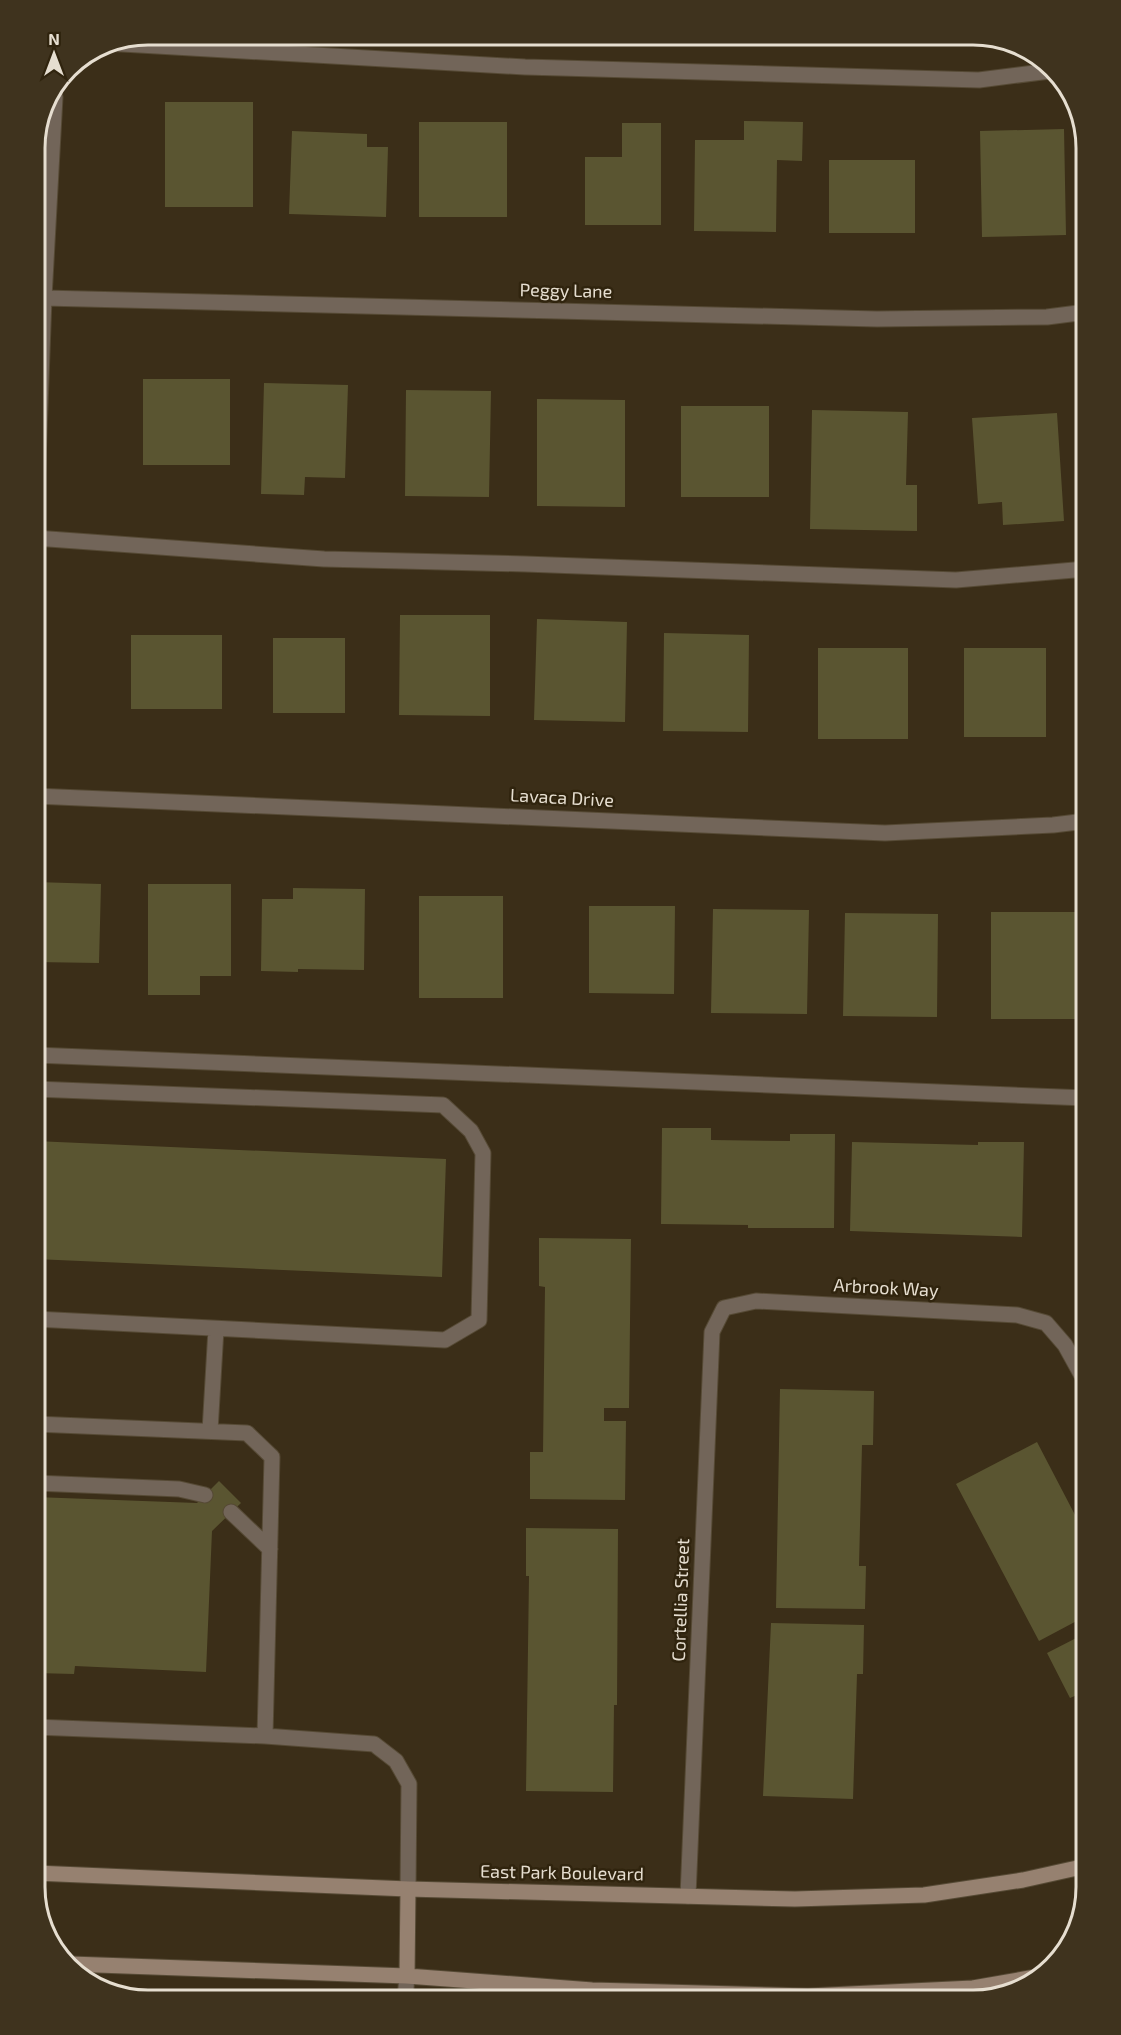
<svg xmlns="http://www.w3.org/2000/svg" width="1121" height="2035" font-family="'Exo 2',sans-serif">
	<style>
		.building { fill: #5a5531 }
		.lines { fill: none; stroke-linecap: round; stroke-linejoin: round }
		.service-casing { stroke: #564a35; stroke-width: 17 }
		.minor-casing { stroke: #564a35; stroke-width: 17 }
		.secondary-casing { stroke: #564a35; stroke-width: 17 }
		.service { stroke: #726559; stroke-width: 15 }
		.minor { stroke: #726559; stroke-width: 15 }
		.secondary { stroke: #968170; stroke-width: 15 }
		.labels { text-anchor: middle; stroke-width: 5; stroke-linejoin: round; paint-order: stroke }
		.street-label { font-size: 18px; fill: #e6ded0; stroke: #30240e }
		.rim { fill: none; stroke: #e6ded0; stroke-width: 3 }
	</style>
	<rect width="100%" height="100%" fill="#3b2e18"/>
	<!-- building -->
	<path class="building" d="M 165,102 L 253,102 L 253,207 L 165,207 Z
		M 744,121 L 803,122 L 802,161 L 777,160 L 776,232 L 694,231 L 695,140 L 744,140 Z
		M 419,122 L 507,122 L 507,217 L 419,217 Z
		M 622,123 L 661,123 L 661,225 L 585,225 L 585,157 L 622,157 Z
		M 1064,129 L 1066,235 L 982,237 L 980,131 Z
		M 292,131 L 367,134 L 367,147 L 388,147 L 386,217 L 289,214 Z
		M 829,160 L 915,160 L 915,233 L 829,233 Z
		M 143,379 L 230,379 L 230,465 L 143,465 Z
		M 264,383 L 348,385 L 345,478 L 305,477 L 304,495 L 261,494 Z
		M 406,390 L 491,391 L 489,497 L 405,496 Z
		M 537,399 L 625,400 L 625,507 L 537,506 Z
		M 681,406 L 769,406 L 769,497 L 681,497 Z
		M 812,410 L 908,412 L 906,485 L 917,485 L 917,531 L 810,529 Z
		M 1057,413 L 1064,521 L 1003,525 L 1002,502 L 978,504 L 972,418 Z
		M 400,615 L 490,615 L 490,716 L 399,715 Z
		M 537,619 L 627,622 L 625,722 L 534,720 Z
		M 1086,627 L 1086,694 L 1085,694 L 1079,628 Z
		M 664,633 L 749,635 L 748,732 L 663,731 Z
		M 131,635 L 222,635 L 222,709 L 131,709 Z
		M 273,638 L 345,638 L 345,713 L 273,713 Z
		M 818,648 L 908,648 L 908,739 L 818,739 Z
		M 964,648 L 1046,648 L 1046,737 L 964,737 Z
		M 35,882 L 101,884 L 99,963 L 35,962 Z
		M 148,884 L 231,884 L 231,976 L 200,976 L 200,995 L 148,995 Z
		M 293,888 L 365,889 L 364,970 L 298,969 L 298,972 L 261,971 L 262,899 L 293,899 Z
		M 419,896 L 503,896 L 503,998 L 419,998 Z
		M 589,906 L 675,906 L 674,994 L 589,993 Z
		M 713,909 L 809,910 L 807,1014 L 711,1013 Z
		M 991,912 L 1086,912 L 1086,1019 L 991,1019 Z
		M 845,913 L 938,914 L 937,1017 L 843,1016 Z
		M 662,1128 L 711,1128 L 711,1140 L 790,1141 L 790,1134 L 835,1134 L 834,1228 L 748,1228 L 748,1225 L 661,1224 Z
		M 35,1141 L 446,1159 L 442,1277 L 35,1259 Z
		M 852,1142 L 978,1145 L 978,1142 L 1024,1142 L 1022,1237 L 850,1231 Z
		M 1086,1205 L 1086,1221 L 1080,1208 Z
		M 539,1238 L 631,1239 L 629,1408 L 604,1408 L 604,1421 L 626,1421 L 625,1500 L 530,1499 L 530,1452 L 543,1452 L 545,1287 L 539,1286 Z
		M 780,1389 L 874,1391 L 873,1445 L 862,1445 L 859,1566 L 866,1566 L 865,1609 L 776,1608 Z
		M 1037,1442 L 1086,1536 L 1086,1616 L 1039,1641 L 956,1484 Z
		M 219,1481 L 241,1503 L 212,1531 L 206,1672 L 75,1666 L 74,1674 L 35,1673 L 35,1497 L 197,1503 Z
		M 526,1528 L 618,1529 L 617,1705 L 614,1705 L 613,1792 L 526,1791 L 529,1576 L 526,1576 Z
		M 771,1623 L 864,1625 L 863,1674 L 857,1674 L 853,1799 L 763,1796 Z
		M 1086,1633 L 1086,1714 L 1077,1695 L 1070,1698 L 1047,1653 Z"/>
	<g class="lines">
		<defs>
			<path id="service" d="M 105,43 L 525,67 L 979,80 L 1050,71
				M 35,538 L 324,559 L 525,564 L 956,580 L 1086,569
				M 35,1055 L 1086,1098
				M 35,1319 L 445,1340 L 479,1320 L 483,1153 L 471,1131 L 443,1105 L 35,1089
				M 35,1424 L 247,1433 L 272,1457 L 265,1736 L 374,1744 L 396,1761 L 409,1784 L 408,1889
				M 210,1431 L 216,1329
				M 35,1483 L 179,1489 L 205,1495
				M 231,1512 L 270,1549
				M 35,1727 L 265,1736"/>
			<path id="minor" d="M 44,298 L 877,319 L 1047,317 L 1086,312
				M 35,543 L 44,298 L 55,97
				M 35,796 L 885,833 L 1053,825 L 1086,821
				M 688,1896 L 712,1332 L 724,1308 L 756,1301 L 1017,1315 L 1046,1323 L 1065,1345 L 1086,1383
				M 405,2000 L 407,1976"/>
			<path id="secondary" d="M 35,1873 L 408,1889 L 795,1899 L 924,1895 L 1023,1880 L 1086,1866
				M 70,1964 L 407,1976 L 592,1990 L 808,1996 L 973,1988 L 1035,1977
				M 407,1976 L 408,1889"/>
		</defs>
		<!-- service casing -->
		<use href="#service" class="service-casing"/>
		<!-- minor casing -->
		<use href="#minor" class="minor-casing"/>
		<!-- secondary casing -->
		<use href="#secondary" class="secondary-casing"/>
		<!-- service -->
		<use href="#service" class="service"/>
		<!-- minor -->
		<use href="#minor" class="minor"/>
		<!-- secondary -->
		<use href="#secondary" class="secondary"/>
	</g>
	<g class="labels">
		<!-- street labels -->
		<g class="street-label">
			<text transform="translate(566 291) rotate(1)" y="6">Peggy Lane</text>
			<text transform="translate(562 798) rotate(3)" y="6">Lavaca Drive</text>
			<text transform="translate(886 1288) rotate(3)" y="6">Arbrook Way</text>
			<text transform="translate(681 1600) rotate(-88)" y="6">Cortellia Street</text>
			<text transform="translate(562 1873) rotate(1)" y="6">East Park Boulevard</text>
		</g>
	</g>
	<!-- crop -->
	<path d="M0 0H1121V2035H0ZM148 45H973A103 103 0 0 1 1076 148V1887A103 103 0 0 1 973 1990H148A103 103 0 0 1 45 1887V148A103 103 0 0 1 148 45Z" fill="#3f331e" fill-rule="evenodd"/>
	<path class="rim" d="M148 45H973A103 103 0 0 1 1076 148V1887A103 103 0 0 1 973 1990H148A103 103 0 0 1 45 1887V148A103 103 0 0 1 148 45Z"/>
	<!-- north arrow -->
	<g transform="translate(54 54)" stroke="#30240e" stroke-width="4.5" paint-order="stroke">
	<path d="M0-4.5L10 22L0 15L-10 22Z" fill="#e6ded0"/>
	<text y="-9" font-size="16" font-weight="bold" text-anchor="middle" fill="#e6ded0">N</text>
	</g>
</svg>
